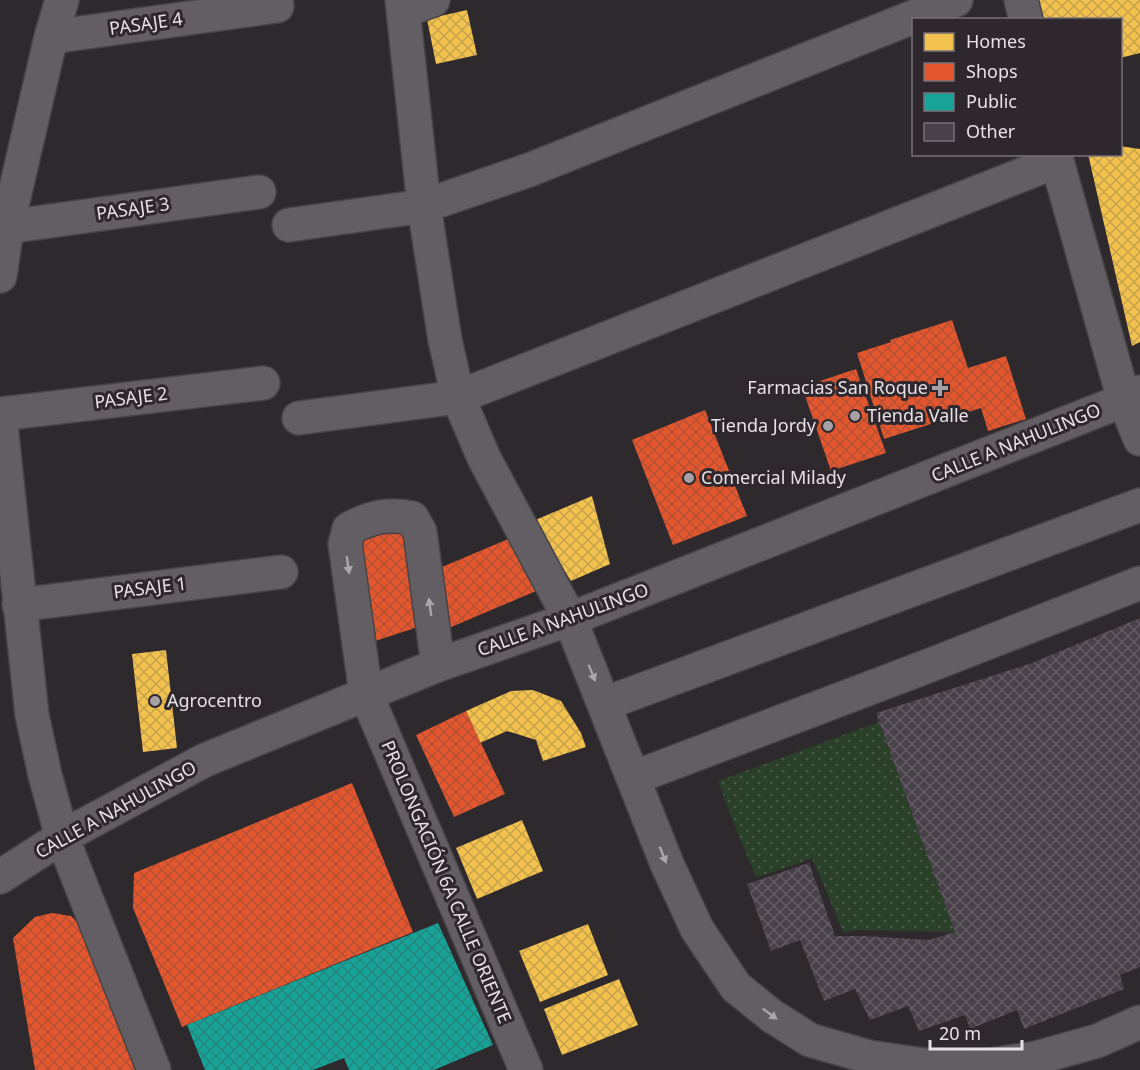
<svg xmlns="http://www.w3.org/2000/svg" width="1140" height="1070" font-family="'Noto Sans',sans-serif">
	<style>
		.grass { fill: url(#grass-dots) }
		.homes { fill: url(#homes-cross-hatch) }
		.shops { fill: url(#shops-cross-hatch) }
		.public { fill: url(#public-cross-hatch) }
		.building { fill: url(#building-cross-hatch) }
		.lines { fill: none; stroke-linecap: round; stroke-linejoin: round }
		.minor-casing { stroke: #464446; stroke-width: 36 }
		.minor { stroke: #635e63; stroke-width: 33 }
		.oneway { fill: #aaa6aa }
		.poi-dot { fill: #a5a1a5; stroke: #2e282e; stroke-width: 2 }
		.labels { text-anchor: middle; stroke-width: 6; stroke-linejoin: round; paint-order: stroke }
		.street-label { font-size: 18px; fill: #e5e1e5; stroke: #2e282e }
		.poi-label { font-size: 18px; fill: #e5e1e5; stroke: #2e282e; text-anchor: start }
	</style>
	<defs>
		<pattern id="grass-dots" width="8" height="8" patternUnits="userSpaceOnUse" patternTransform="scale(1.5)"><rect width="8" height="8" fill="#2a4028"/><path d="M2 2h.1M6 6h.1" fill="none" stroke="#495b47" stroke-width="1.8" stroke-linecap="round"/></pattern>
		<pattern id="homes-cross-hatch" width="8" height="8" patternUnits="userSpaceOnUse" patternTransform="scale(1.5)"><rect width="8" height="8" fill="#f2c14e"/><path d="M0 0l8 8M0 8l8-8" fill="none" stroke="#c7a24c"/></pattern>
		<pattern id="shops-cross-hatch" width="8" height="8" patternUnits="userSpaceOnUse" patternTransform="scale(1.5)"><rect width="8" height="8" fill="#e4572e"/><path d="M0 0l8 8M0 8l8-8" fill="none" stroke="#b45135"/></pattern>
		<pattern id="public-cross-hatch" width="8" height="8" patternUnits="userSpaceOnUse" patternTransform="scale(1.5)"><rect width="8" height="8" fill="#17a398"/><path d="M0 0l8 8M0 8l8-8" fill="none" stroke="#25867f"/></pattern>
		<pattern id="building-cross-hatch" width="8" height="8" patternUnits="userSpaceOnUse" patternTransform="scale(1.5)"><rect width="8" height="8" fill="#49414a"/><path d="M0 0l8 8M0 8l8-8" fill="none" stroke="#635c64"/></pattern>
	</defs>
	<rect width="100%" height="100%" fill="#2d292d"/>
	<!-- grass -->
	<path class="grass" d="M 879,722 L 955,932 L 857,930 L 843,932 L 812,858 L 774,872 L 756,877 L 734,824 L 718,781 Z"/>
	<!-- homes -->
	<path class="homes" d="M 1037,0 L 1140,0 L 1140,53 L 1120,58 L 1120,20 L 1043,20 Z
		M 467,10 L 477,55 L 436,64 L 427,19 Z
		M 1120,146 L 1140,149 L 1140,342 L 1132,346 L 1088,154 L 1120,154 Z
		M 592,496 L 610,564 L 571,581 L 533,521 Z
		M 166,650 L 177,748 L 143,752 L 132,654 Z
		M 533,690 L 561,701 L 581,733 L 586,747 L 543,761 L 536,740 L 507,731 L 480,743 L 466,711 L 511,691 Z
		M 522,820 L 543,871 L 477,899 L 456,848 Z
		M 588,924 L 608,975 L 540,1002 L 519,951 Z
		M 619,979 L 638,1025 L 562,1055 L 544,1009 Z"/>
	<!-- shops -->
	<path class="shops" d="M 952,320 L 968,368 L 1006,356 L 1026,419 L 988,431 L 981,408 L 884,439 L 857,353 L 891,342 L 890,340 Z
		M 856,369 L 886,453 L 831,471 L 802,387 Z
		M 705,410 L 747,516 L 673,545 L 632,440 Z
		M 409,526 L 418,627 L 363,645 L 349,539 Z
		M 520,534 L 543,588 L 449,628 L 442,567 Z
		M 466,711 L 505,794 L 454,817 L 416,735 Z
		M 352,783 L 413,932 L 182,1027 L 133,908 L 134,873 Z
		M 52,913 L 71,916 L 90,935 L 141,1070 L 35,1070 L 13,938 L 35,917 Z"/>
	<!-- public -->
	<path class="public" d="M 438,923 L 493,1045 L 434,1070 L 349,1070 L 344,1058 L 313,1070 L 205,1070 L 187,1025 Z"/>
	<!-- building -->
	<path class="building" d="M 1140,618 L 1140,967 L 1120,975 L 1124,989 L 1024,1029 L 1017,1010 L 970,1029 L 965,1015 L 919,1031 L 908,1006 L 870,1020 L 855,989 L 824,1001 L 800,940 L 771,951 L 747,884 L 809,863 L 835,936 L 864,936 L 929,940 L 955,932 L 876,713 L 1032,663 Z"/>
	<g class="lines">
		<defs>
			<path id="minor" d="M 402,0 L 424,206 L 445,340 L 458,397 L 484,458 L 570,619 L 667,864 L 697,929 L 736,987 L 772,1016 L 810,1040 L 869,1057 L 924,1065 L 978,1067 L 1036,1058 L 1097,1041 L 1140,1022
				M 1021,0 L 1026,20
				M 404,11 L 433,0
				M 51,37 L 277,6
				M 1055,154 L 1124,400 L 1140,439
				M 289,225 L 424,206 L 529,170 L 956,0
				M 7,227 L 259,192
				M 0,276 L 7,227 L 51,37 L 62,0
				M 0,414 L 263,383
				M 0,416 L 32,715 L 45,775 L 62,837 L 154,1070
				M 299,418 L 458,397 L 1057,161
				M 19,605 L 281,572
				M 438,665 L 420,532 L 412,518 C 388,513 370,517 349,529 L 345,544 L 366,694 L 526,1070
				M 604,704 L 1140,505
				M 633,778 L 928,666 L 1140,583
				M 0,877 L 62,837 L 205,760 L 438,665 L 570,619 L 1122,401 L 1140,392"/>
		</defs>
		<!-- minor casing -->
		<use href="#minor" class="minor-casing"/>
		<!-- minor -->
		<use href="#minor" class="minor"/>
	</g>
	<!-- one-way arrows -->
	<defs><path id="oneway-solid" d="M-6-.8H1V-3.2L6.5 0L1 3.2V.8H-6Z" transform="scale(1.5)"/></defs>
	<g class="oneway">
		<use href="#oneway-solid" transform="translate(348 565) rotate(82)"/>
		<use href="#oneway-solid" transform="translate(430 607) rotate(-98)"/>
		<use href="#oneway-solid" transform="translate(592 673) rotate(68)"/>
		<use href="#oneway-solid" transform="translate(663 855) rotate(69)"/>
		<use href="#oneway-solid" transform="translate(770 1014) rotate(37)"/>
	</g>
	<!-- markers -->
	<g class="poi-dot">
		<path d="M937 379h6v6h6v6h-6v6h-6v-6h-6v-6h6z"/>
		<circle cx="855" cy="416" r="6"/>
		<circle cx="828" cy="426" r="6"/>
		<circle cx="689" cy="478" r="6"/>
		<circle cx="155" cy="701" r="6"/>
	</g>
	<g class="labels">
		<!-- street labels -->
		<g class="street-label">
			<text transform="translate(146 24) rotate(-8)" y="6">PASAJE 4</text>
			<text transform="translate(133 209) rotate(-8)" y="6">PASAJE 3</text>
			<text transform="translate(131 398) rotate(-7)" y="6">PASAJE 2</text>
			<text transform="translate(1016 443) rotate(-22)" y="6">CALLE A NAHULINGO</text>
			<text transform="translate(150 588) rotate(-7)" y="6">PASAJE 1</text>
			<text transform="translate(563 620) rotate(-20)" y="6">CALLE A NAHULINGO</text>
			<text transform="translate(116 810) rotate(-29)" y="6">CALLE A NAHULINGO</text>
			<text transform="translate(446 882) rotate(67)" y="6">PROLONGACIÓN 6A CALLE ORIENTE</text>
		</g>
		<!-- poi labels -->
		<g class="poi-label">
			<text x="928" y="394" text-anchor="end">Farmacias San Roque</text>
			<text x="867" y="422">Tienda Valle</text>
			<text x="816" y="432" text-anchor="end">Tienda Jordy</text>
			<text x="701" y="484">Comercial Milady</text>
			<text x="167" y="707">Agrocentro</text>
		</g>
	</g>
	<!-- legend -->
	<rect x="912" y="18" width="210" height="138" fill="#2e282e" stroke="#777277" stroke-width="1.5"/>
	<rect x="924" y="33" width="30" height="18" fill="#f2c14e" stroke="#777277" stroke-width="1.5"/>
	<text x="966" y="48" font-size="18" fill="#e5e1e5">Homes</text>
	<rect x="924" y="63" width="30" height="18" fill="#e4572e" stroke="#777277" stroke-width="1.5"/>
	<text x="966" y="78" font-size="18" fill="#e5e1e5">Shops</text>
	<rect x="924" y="93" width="30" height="18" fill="#17a398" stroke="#777277" stroke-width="1.5"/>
	<text x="966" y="108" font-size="18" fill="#e5e1e5">Public</text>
	<rect x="924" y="123" width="30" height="18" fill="#49414a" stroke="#777277" stroke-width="1.5"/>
	<text x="966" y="138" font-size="18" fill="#e5e1e5">Other</text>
	<!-- scale -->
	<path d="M930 1040v9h92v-9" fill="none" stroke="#e5e1e5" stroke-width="3"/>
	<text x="939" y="1040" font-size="18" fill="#e5e1e5" stroke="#2e282e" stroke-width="4.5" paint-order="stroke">20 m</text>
</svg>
